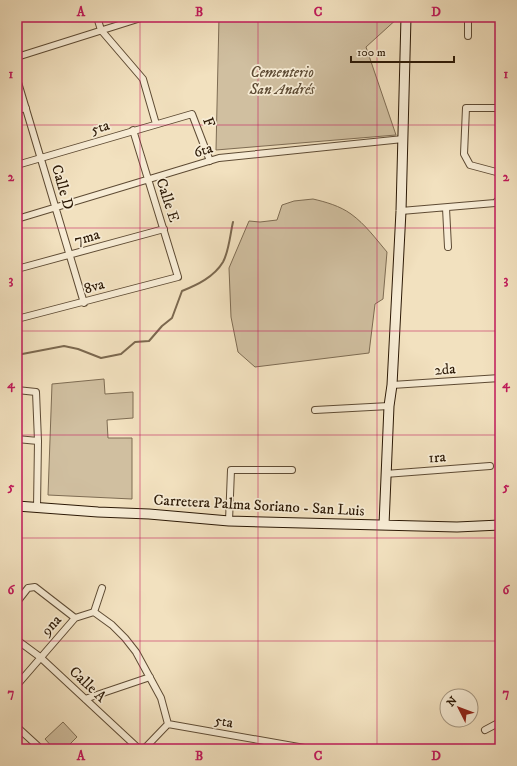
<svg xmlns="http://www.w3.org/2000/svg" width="517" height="766" font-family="'IM FELL DW Pica',serif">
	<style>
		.green { fill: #d0bfa0; stroke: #7e6c53 }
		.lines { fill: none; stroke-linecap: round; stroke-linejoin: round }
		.stream { stroke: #7b684f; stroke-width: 2 }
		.street-casing { stroke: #5e4b34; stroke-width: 8 }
		.secondary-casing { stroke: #2c1906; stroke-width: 11 }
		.street { stroke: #f7ecd5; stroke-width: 6 }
		.secondary { stroke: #f7ecd5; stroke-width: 9 }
		.grid { fill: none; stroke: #c2185b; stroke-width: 1; stroke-opacity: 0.55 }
		.labels { text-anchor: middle; stroke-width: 3.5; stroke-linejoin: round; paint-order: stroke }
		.park-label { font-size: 15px; font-style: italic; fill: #5d4b34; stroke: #f7ecd5 }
		.street-label { font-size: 15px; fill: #2c1906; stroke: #f7ecd5 }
		.neatline { fill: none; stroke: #c2185b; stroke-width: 1.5 }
		.grid-label { font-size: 13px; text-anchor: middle; font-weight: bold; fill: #c2185b }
	</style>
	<rect width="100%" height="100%" fill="#f2e1bf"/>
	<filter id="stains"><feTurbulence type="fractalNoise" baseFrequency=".005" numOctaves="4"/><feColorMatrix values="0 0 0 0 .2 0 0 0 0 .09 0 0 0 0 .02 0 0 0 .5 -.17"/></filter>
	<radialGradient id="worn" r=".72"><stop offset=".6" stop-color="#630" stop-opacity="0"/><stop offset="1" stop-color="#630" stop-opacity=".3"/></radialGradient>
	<!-- green -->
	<path class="green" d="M 219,17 L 399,17 L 366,47 L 396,135 L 216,150 Z
		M 313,199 C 326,202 340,206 351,214 C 365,224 376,239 387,252 L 383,299 L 375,304 L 369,353 L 255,367 L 238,352 L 231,317 L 229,268 L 249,221 L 260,222 L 277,220 L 282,205 L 294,201 Z
		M 104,379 L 105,394 L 133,392 L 133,418 L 107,420 L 108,438 L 132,438 L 132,499 L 48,495 L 52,384 Z
		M 63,722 L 77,737 L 65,749 L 54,749 L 45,739 Z"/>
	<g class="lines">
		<!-- stream -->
		<path class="stream" d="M 17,355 L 64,346 L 78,349 L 101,358 L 121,354 L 135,342 L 149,341 L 162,326 L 172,318 L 182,291 C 197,285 214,277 223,262 C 229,251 230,235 233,222"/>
		<defs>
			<path id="street" d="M 97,17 L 101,30 L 143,79 L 156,124
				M 468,36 L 468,17
				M 17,57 L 144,17
				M 17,79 L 84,303
				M 500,108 L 466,108 L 464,154 L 470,165 L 500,173
				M 17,110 L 26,108
				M 17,165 L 192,114 L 210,161
				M 446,208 L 448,247
				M 401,211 L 495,203 L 500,198
				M 17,219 L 219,158 L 403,139
				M 17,269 L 164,229
				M 17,319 L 178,277 L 133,130
				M 392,385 L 500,378
				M 17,390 L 36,392 L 38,441 L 37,507
				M 315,410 L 389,406
				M 17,439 L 38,441
				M 385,474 L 490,466
				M 229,521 L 231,470 L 292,470
				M 17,602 L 28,588 L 35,587 L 75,618
				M 94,612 L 112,625 L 125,638 L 136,652 L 161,698 L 168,724
				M 17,640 L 40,657 L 139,749
				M 17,685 L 75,618 L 94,612 L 102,588
				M 85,699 L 150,677
				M 17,727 L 41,749
				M 485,730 L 500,722
				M 144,749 L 168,724 L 310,749"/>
			<path id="secondary" d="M 17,506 L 98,512 L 149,514 L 229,521 L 457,527 L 500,525
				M 384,525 L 389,406 L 392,385 L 401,211 L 406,17"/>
		</defs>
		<!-- street casing -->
		<use href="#street" class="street-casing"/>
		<!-- secondary casing -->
		<use href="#secondary" class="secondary-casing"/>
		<!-- street -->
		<use href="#street" class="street"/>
		<!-- secondary -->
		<use href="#secondary" class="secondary"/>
	</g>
	<!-- grid -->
	<path class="grid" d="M 140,17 L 140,749M 258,17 L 258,749M 377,17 L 377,749M 17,125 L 500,125M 17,228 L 500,228M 17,331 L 500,331M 17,435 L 500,435M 17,538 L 500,538M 17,641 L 500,641"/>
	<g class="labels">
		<!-- park labels -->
		<g class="park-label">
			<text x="282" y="77">Cementerio<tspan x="282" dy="17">San Andrés</tspan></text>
		</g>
		<!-- street labels -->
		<g class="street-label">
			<text transform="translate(209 122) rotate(69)" y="5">F</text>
			<text transform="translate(100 127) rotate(-17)" y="5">5ta</text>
			<text transform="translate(203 150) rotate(-17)" y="5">6ta</text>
			<text transform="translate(63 187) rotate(74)" y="5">Calle D</text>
			<text transform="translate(168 200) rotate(72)" y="5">Calle E</text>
			<text transform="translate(87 237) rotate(-16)" y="5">7ma</text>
			<text transform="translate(94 286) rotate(-15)" y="5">8va</text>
			<text transform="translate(445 369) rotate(-4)" y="5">2da</text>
			<text transform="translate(437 457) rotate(-4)" y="5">1ra</text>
			<text transform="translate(259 505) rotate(3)" y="5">Carretera Palma Soriano - San Luis</text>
			<text transform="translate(51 625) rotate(-48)" y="5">9na</text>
			<text transform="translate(88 684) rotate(43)" y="5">Calle A</text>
			<text transform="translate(224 721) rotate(10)" y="5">5ta</text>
		</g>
	</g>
	<!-- margin -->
	<rect width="517" height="766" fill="none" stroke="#f2e1bf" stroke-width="44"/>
	<!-- north arrow -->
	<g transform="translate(459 708) rotate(312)"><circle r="19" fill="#f7ecd5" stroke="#a69882"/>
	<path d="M0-3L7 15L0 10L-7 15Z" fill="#8f2418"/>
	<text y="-6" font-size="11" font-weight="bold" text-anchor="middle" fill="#2c1906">N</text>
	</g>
	<!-- scale -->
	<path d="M351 56v6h103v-6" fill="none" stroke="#2c1906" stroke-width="2"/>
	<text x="357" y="56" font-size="12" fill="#2c1906" stroke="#f7ecd5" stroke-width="3" paint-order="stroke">100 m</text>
	<rect x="22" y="22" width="473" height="722" class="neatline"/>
	<g class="grid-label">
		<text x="81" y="16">A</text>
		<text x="199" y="16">B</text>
		<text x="318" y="16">C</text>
		<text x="436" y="16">D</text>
		<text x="11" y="78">1</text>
		<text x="506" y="78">1</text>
		<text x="11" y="181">2</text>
		<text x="506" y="181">2</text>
		<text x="11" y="284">3</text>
		<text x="506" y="284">3</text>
		<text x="11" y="388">4</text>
		<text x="506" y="388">4</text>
		<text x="11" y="491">5</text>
		<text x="506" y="491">5</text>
		<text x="11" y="594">6</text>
		<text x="506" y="594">6</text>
		<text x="11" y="697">7</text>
		<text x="506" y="697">7</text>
		<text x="81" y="760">A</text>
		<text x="199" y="760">B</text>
		<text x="318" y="760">C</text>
		<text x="436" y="760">D</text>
	</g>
	<rect width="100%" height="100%" filter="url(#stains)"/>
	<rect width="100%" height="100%" fill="url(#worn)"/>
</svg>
